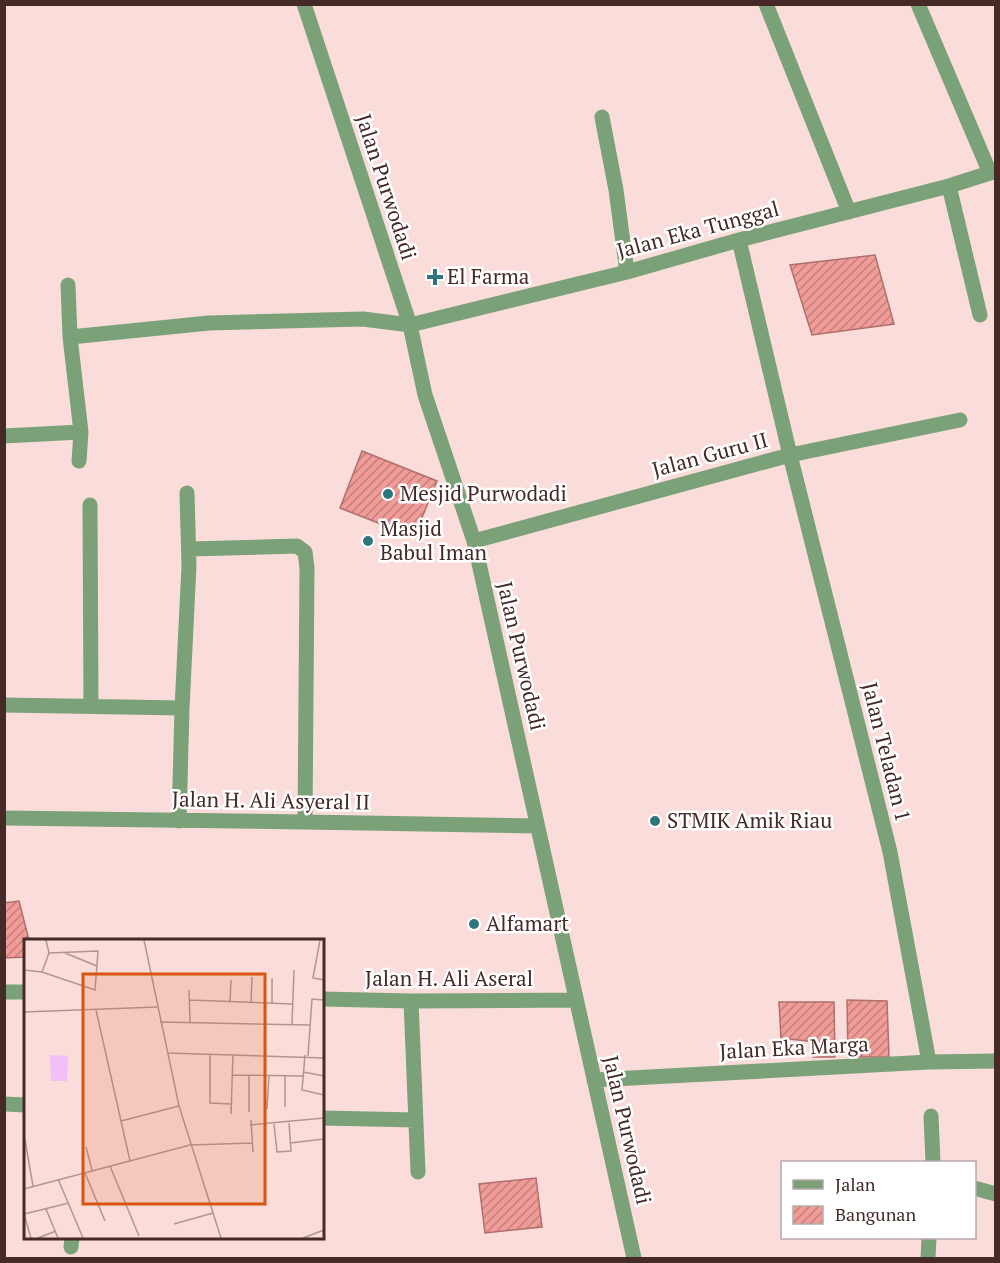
<svg xmlns="http://www.w3.org/2000/svg" width="1000" height="1263" font-family="'PT Serif',serif">
	<style>
		.building { fill: url(#building-hatch); stroke: #b06f6c; stroke-width: 1.5 }
		.lines { fill: none; stroke-linecap: round; stroke-linejoin: round }
		.minor { stroke: #7ba178; stroke-width: 15 }
		.poi-dot { fill: #2d767c; stroke: #fff; stroke-width: 2 }
		.labels { text-anchor: middle; stroke-width: 5; stroke-linejoin: round; paint-order: stroke }
		.street-label { font-size: 21px; fill: #452a28; stroke: #fff }
		.poi-label { font-size: 21px; fill: #452a28; stroke: #fff; text-anchor: start }
		.inset-road { fill: none; stroke: #b29593; stroke-width: 1.5 }
		.view { fill: #d8540f; fill-opacity: 0.15; stroke: #d8540f; stroke-width: 3 }
		.inset-edge { fill: none; stroke: #452a28; stroke-width: 3 }
	</style>
	<defs>
		<pattern id="building-hatch" width="6" height="6" patternUnits="userSpaceOnUse" patternTransform="scale(1.5)"><rect width="6" height="6" fill="#f09c98"/><path d="M-1 1l2-2M0 6l6-6M5 7l2-2" fill="none" stroke="#c47f7c"/></pattern>
	</defs>
	<rect width="100%" height="100%" fill="#faddda"/>
	<!-- building -->
	<path class="building" d="M 875,255 L 894,324 L 812,335 L 790,265 Z
		M 362,451 L 437,481 L 414,537 L 340,508 Z
		M 19,901 L 29,940 L 26,940 L 26,957 L 4,958 L 4,903 Z
		M 847,1000 L 887,1001 L 889,1057 L 848,1057 Z
		M 779,1002 L 834,1002 L 835,1057 L 813,1057 L 816,1042 L 781,1038 Z
		M 536,1178 L 542,1227 L 485,1233 L 479,1184 Z"/>
	<g class="lines">
		<!-- minor -->
		<path class="minor" d="M 304,4 L 410,325 L 425,395 L 474,541 L 634,1258
			M 766,4 L 849,212
			M 918,4 L 990,173
			M 602,117 L 616,190 L 627,272
			M 949,186 L 980,315
			M 739,240 L 790,455 L 890,852 L 929,1062
			M 68,285 L 70,337 L 81,432 L 79,461
			M 70,337 L 209,323 L 363,319 L 410,325 L 627,272 L 739,240 L 949,186 L 996,171
			M 4,436 L 81,432
			M 90,505 L 91,706
			M 474,541 L 790,455 L 960,420
			M 189,549 L 297,546 L 305,552 L 307,568 L 305,822
			M 4,705 L 182,708
			M 4,818 L 305,822 L 537,826
			M 179,821 L 182,708 L 189,566 L 187,493
			M 4,992 L 26,992
			M 322,999 L 411,1001 L 576,1000
			M 411,1001 L 418,1172
			M 594,1080 L 929,1062 L 996,1061
			M 4,1104 L 26,1105
			M 931,1116 L 933,1162
			M 322,1118 L 416,1120
			M 974,1188 L 996,1194
			M 71,1247 L 72,1238
			M 928,1258 L 929,1238"/>
	</g>
	<!-- markers -->
	<g class="poi-dot">
		<path d="M432 268h6v6h6v6h-6v6h-6v-6h-6v-6h6z"/>
		<circle cx="388" cy="494" r="6"/>
		<circle cx="368" cy="541" r="6"/>
		<circle cx="655" cy="821" r="6"/>
		<circle cx="474" cy="924" r="6"/>
	</g>
	<g class="labels">
		<!-- street labels -->
		<g class="street-label">
			<text transform="translate(386 187) rotate(72)" y="7">Jalan Purwodadi</text>
			<text transform="translate(698 230) rotate(-15)" y="7">Jalan Eka Tunggal</text>
			<text transform="translate(710 455) rotate(-15)" y="7">Jalan Guru II</text>
			<text transform="translate(521 656) rotate(77)" y="7">Jalan Purwodadi</text>
			<text transform="translate(886 752) rotate(76)" y="7">Jalan Teladan 1</text>
			<text transform="translate(271 801) rotate(1)" y="7">Jalan H. Ali Asyeral II</text>
			<text x="449" y="986">Jalan H. Ali Aseral</text>
			<text transform="translate(794 1048) rotate(-3)" y="7">Jalan Eka Marga</text>
			<text transform="translate(627 1130) rotate(77)" y="7">Jalan Purwodadi</text>
		</g>
		<!-- poi labels -->
		<g class="poi-label">
			<text x="447" y="284">El Farma</text>
			<text x="400" y="501">Mesjid Purwodadi</text>
			<text x="380" y="536">Masjid<tspan x="380" dy="24">Babul Iman</tspan></text>
			<text x="667" y="828">STMIK Amik Riau</text>
			<text x="486" y="931">Alfamart</text>
		</g>
	</g>
	<!-- overview -->
	<g transform="translate(24 939)">
		<rect width="300" height="300" fill="#faddda"/>
		<path d="M 26,116 L 44,117 L 43,142 L 27,142 Z" fill="#f2bff8"/>
		<path class="inset-road" d="M 22,1 L 25,14 L 18,33 L 71,51 L 74,12 L 25,14M 120,1 L 155,167 L 197,299M 296,1 L 289,39 L 300,41M 41,14 L 73,27M 0,31 L 18,33M 165,51 L 166,83M 165,61 L 268,65M 206,62 L 207,41M 227,63 L 228,38M 248,64 L 248,39M 72,71 L 106,222M 0,73 L 133,68M 136,83 L 286,86M 268,85 L 270,31M 143,114 L 300,119M 186,115 L 186,164 L 207,165M 281,116 L 278,151 L 300,156M 284,117 L 288,60 L 300,61M 279,133 L 300,137M 208,136 L 279,137M 225,136 L 225,173M 261,168 L 261,137M 243,170 L 245,137M 207,175 L 209,115M 227,181 L 229,213M 97,182 L 155,167M 250,185 L 253,213 L 267,212 L 265,184M 226,186 L 300,179M 1,201 L 9,247M 266,204 L 300,200M 62,208 L 68,231M 86,227 L 115,297M 61,234 L 81,282M 34,240 L 59,299M 0,250 L 166,206 L 228,204M 22,270 L 34,299M 0,275 L 45,264M 0,275 L 7,299M 150,285 L 189,274M 14,299 L 32,292M 279,299 L 300,291"/>
		<path class="view" d="M 59,35 L 241,35 L 241,265 L 59,265 Z"/>
		<rect width="300" height="300" class="inset-edge"/>
	</g>
	<!-- border -->
	<rect width="1000" height="1263" fill="none" stroke="#452a28" stroke-width="12"/>
	<!-- legend -->
	<rect x="781" y="1161" width="195" height="78" fill="#ffffff" stroke="#b5aaa9" stroke-width="1.5"/>
	<rect x="793" y="1180" width="30" height="9" fill="#7ba178" stroke="#b5aaa9" stroke-width="1.5"/>
	<text x="835" y="1191" font-size="18" fill="#452a28">Jalan</text>
	<rect x="793" y="1206" width="30" height="18" fill="url(#building-hatch)" stroke="#b5aaa9" stroke-width="1.5"/>
	<text x="835" y="1221" font-size="18" fill="#452a28">Bangunan</text>
</svg>
